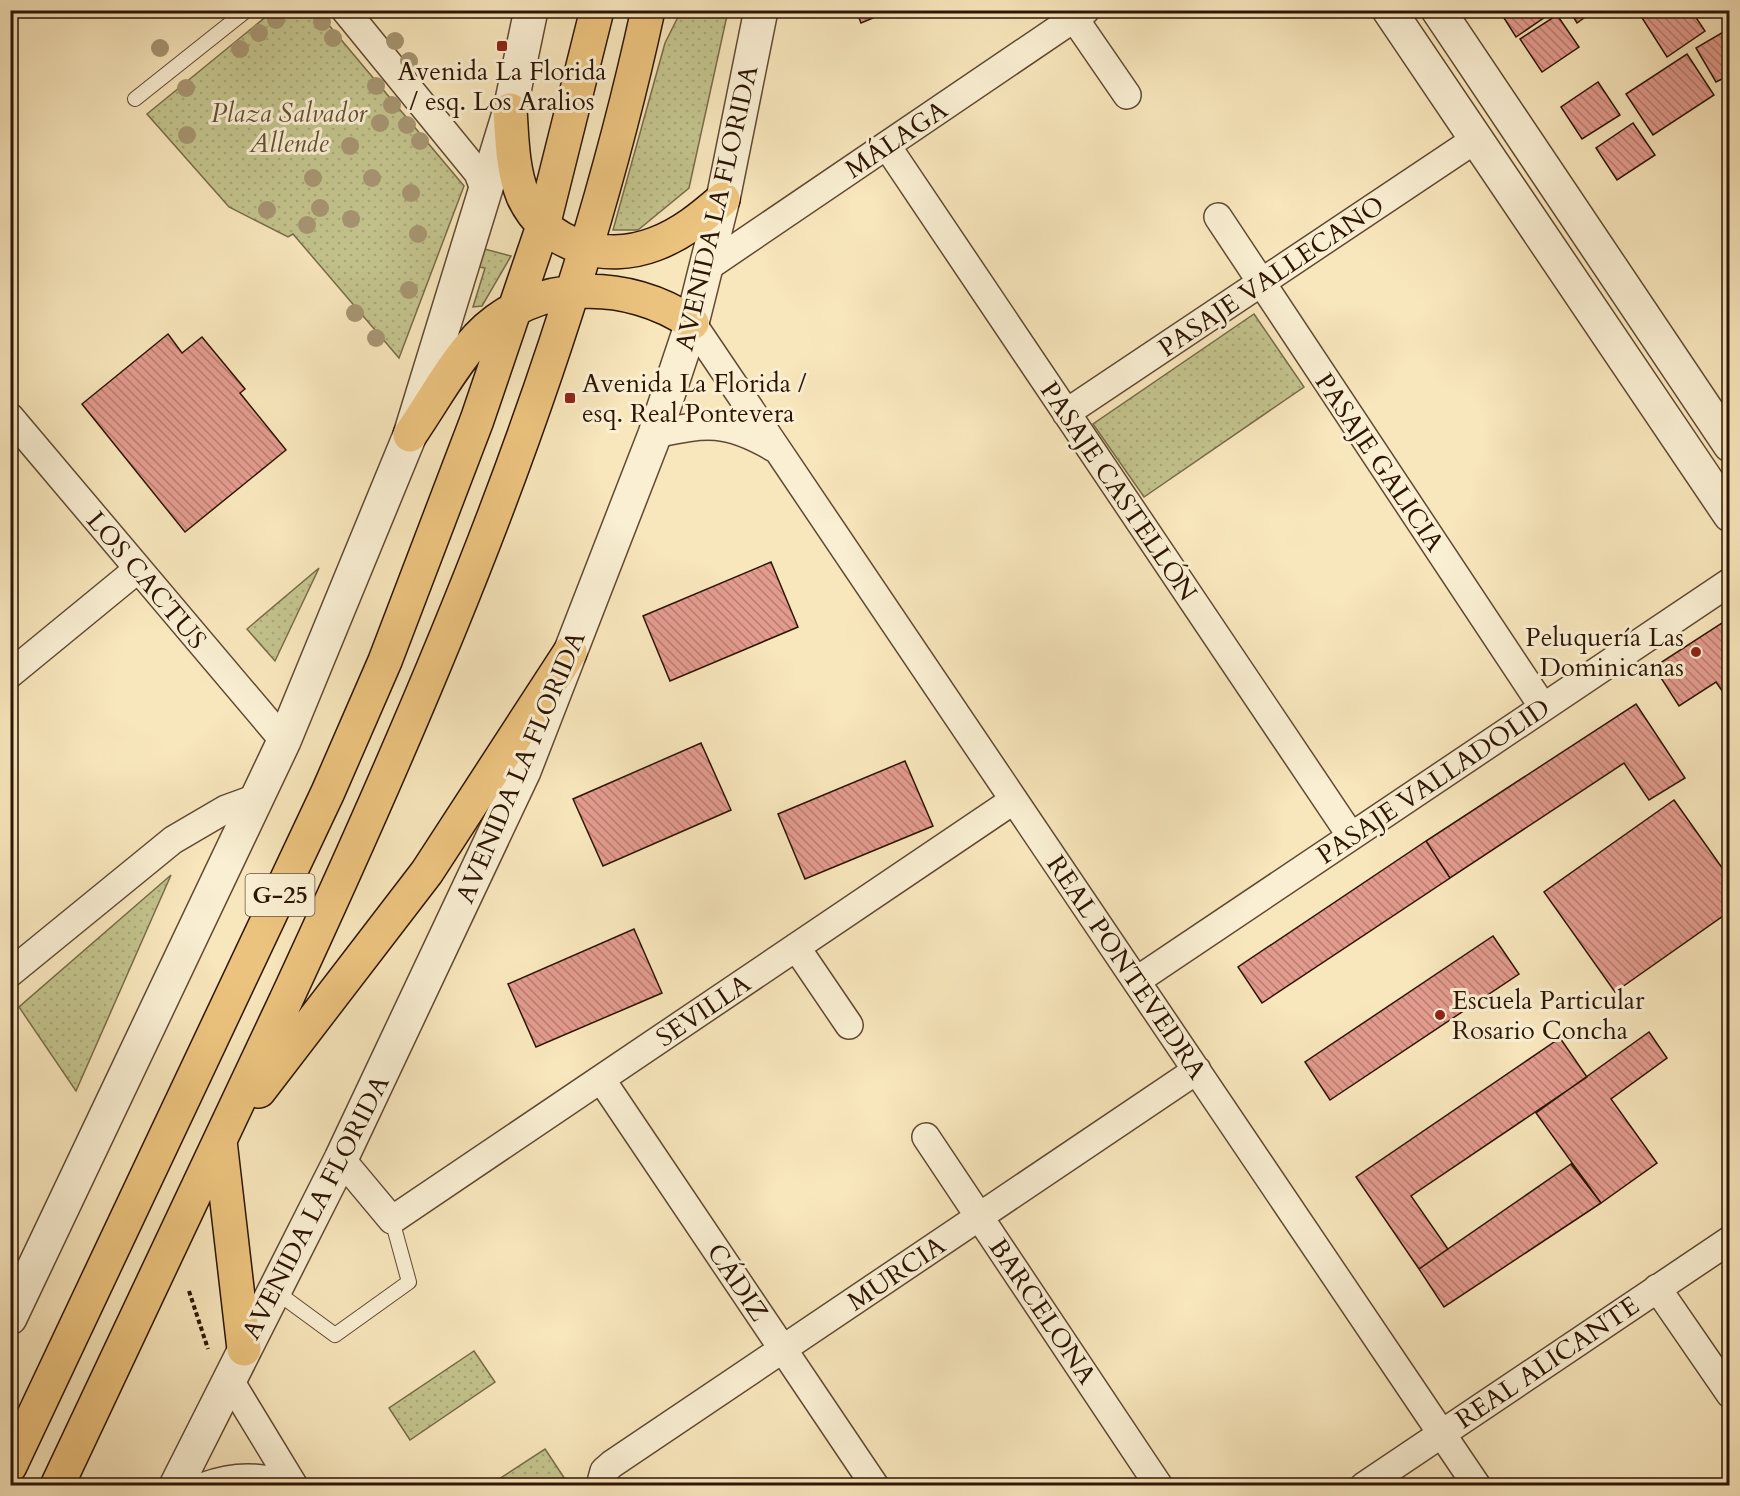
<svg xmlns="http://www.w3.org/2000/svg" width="1740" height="1496" font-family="Cardo,serif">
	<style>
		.grass { fill: url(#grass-dots); stroke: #786c48; stroke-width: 1.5 }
		.building { fill: url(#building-back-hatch); stroke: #2d1504; stroke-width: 1.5 }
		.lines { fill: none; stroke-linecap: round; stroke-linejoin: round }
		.service-casing { stroke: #604932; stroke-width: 16 }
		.minor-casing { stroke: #604932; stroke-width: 30 }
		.tertiary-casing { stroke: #604932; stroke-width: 36 }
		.primary-casing { stroke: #2d1504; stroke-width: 36 }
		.path { stroke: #2d1504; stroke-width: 4; stroke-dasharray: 4.5 3; stroke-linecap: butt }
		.service { stroke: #faefd3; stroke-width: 14 }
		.minor { stroke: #faefd3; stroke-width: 27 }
		.tertiary { stroke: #faefd3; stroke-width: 33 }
		.primary { stroke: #ecc37e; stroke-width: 33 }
		.tree { fill: #a69571 }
		.poi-dot { fill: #8f2418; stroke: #faefd3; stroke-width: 2 }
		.labels { text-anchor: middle; stroke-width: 6; stroke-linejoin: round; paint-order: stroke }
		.shield { fill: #faefd3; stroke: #6a5642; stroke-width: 1.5 }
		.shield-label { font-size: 24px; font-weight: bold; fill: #2d1504 }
		.poi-label { font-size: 26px; fill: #2d1504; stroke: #faefd3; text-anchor: start }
		.park-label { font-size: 26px; font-style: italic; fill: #625234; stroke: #faefd3 }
		.street-label { font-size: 26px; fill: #2d1504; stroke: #faefd3 }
	</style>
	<defs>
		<pattern id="grass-dots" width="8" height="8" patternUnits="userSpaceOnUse" patternTransform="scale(1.5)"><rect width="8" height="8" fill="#c3c38d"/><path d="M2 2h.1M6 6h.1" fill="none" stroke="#a8a778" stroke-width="1.8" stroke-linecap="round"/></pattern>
		<pattern id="building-back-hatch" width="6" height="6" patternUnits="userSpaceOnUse" patternTransform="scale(1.5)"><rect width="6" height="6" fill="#e39b8e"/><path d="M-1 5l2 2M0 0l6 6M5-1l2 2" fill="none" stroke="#b87d72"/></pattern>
	</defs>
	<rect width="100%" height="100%" fill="#f8e6bc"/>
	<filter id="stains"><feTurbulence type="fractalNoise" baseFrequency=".00333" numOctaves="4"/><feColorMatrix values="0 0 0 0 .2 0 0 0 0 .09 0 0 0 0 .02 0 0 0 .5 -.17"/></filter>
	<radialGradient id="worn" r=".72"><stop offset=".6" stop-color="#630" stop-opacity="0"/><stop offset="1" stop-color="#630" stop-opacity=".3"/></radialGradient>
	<!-- grass -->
	<path class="grass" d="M 273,11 L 317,11 L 464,186 L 399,358 L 293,234 L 288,237 L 229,207 L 147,114 Z
		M 681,11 L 728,11 L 689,188 L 638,230 L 613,230 L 665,43 Z
		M 477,247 L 511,256 L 482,306 L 473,307 L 485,268 L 471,266 Z
		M 1254,314 L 1304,387 L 1144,497 L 1093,424 Z
		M 319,568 L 275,661 L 247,629 Z
		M 171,875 L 76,1091 L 19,1007 Z
		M 474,1351 L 495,1382 L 410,1440 L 389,1408 Z
		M 545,1449 L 569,1485 L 490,1485 Z"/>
	<!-- building -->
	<path class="building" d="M 856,10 L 892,10 L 861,23 Z
		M 1499,10 L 1553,10 L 1554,11 L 1516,37 Z
		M 1569,10 L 1595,10 L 1577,23 Z
		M 1637,10 L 1691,10 L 1705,31 L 1667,57 Z
		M 1557,15 L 1579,47 L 1542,72 L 1520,39 Z
		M 1725,31 L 1730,39 L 1730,75 L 1716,82 L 1696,48 Z
		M 1687,54 L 1714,95 L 1653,135 L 1626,94 Z
		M 1598,82 L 1620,115 L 1582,139 L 1561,107 Z
		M 1633,123 L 1655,155 L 1617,180 L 1596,148 Z
		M 168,334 L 182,353 L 202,337 L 245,389 L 240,393 L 286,450 L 185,532 L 82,404 Z
		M 771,562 L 798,627 L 670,681 L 643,616 Z
		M 1728,619 L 1730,702 L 1716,682 L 1679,706 L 1654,667 Z
		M 1636,704 L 1685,778 L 1649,800 L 1624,763 L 1450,878 L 1426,841 Z
		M 701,743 L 731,810 L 603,866 L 573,799 Z
		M 905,761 L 933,826 L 805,879 L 778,814 Z
		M 1674,800 L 1730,879 L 1730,911 L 1615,992 L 1544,892 Z
		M 1426,841 L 1450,878 L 1262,1003 L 1238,967 Z
		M 634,929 L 662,993 L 536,1047 L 508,984 Z
		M 1493,936 L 1519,974 L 1330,1100 L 1305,1062 Z
		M 1649,1032 L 1667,1058 L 1611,1099 L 1657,1163 L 1601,1203 L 1536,1113 Z
		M 1560,1038 L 1587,1077 L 1411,1196 L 1448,1249 L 1419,1269 L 1356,1177 Z
		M 1571,1164 L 1601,1203 L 1444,1307 L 1419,1269 Z"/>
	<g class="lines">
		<defs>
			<path id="service" d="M 135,99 L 247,10
				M 275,1291 L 335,1335 L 409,1282 L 392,1220"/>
			<path id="minor" d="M 345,10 L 478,173 L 485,191
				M 1074,18 L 1127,95
				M 887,146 L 1351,836
				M 1218,217 L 1543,707
				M 706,268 L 1086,10
				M 692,323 L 1477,1486
				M 1066,413 L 1476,139
				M 10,417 L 284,741
				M 655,434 C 707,423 726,420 774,448
				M 10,674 L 138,569
				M 796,947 L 849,1025
				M 10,973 L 173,840 L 226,809 L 259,797
				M 1136,981 L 1730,582
				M 601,1079 L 875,1486
				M 926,1137 L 1159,1486
				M 341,1159 L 392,1220 L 1014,800
				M 1657,1288 L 1730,1394
				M 229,1379 L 294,1486
				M 205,1486 C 232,1476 261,1475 288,1486
				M 600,1486 L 604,1471 L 612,1464 L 1197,1070
				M 1364,1486 L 1730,1240"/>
			<path id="tertiary" d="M 1389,10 L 1730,515
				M 1438,10 L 1730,445
				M 10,1318 L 284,741 L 410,435 L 510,110 L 531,10
				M 176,1486 L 341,1159 L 524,771 L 655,434 L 692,323 L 723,199 L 761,10"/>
			<path id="primary" d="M 510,110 C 512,138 512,169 523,196 C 546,247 606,263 655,244 C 682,234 702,217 723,199
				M 410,435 C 432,403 452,366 478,337 C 534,278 628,279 692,323
				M 259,1091 L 427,872 L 570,652
				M 220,1141 L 244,1349
				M 10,1466 L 328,792 L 385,661 L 477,420 L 543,226 L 597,10
				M 57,1486 C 134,1324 210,1162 286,1000 C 434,681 573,356 648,10"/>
		</defs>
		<!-- service casing -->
		<use href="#service" class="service-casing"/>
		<!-- minor casing -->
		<use href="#minor" class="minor-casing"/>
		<!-- tertiary casing -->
		<use href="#tertiary" class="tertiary-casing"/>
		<!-- primary casing -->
		<use href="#primary" class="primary-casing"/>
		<!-- path -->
		<path class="path" d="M 189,1291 L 208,1349"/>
		<!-- service -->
		<use href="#service" class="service"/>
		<!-- minor -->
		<use href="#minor" class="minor"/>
		<!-- tertiary -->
		<use href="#tertiary" class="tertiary"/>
		<!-- primary -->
		<use href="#primary" class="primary"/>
	</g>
	<!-- trees -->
	<g class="tree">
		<circle cx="276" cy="20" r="9"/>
		<circle cx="322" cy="22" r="9"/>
		<circle cx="259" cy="33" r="9"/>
		<circle cx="333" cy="38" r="9"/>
		<circle cx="395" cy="41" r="9"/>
		<circle cx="160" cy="48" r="9"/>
		<circle cx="240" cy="49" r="9"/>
		<circle cx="409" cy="61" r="9"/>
		<circle cx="376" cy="86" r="9"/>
		<circle cx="186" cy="88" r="9"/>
		<circle cx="392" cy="105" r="9"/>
		<circle cx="380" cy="123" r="9"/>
		<circle cx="407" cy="125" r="9"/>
		<circle cx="187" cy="135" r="9"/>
		<circle cx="420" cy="141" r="9"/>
		<circle cx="350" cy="146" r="9"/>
		<circle cx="313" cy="178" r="9"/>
		<circle cx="372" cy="178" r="9"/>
		<circle cx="411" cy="193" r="9"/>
		<circle cx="320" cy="208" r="9"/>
		<circle cx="267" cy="210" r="9"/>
		<circle cx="351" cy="219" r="9"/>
		<circle cx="307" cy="225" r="9"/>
		<circle cx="418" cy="234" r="9"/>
		<circle cx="409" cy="290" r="9"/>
		<circle cx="355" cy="313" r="9"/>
		<circle cx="376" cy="338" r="9"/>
	</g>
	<!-- markers -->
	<g class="poi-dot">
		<rect x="496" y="40" width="12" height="12" rx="3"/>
		<rect x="564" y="392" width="12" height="12" rx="3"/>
		<circle cx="1696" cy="652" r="6"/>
		<circle cx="1440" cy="1015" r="6"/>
	</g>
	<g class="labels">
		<!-- shield labels -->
		<rect class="shield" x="245.5" y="874" width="69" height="42" rx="4.5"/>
		<g class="shield-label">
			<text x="280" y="903">G-25</text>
		</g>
		<!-- poi labels -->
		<g class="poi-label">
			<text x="502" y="80" text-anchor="middle">Avenida La Florida<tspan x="502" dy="30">/ esq. Los Aralios</tspan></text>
			<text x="582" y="392">Avenida La Florida /<tspan x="582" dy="30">esq. Real Pontevera</tspan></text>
			<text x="1684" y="646" text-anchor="end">Peluquería Las<tspan x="1684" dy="30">Dominicanas</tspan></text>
			<text x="1452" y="1009">Escuela Particular<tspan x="1452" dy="30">Rosario Concha</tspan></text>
		</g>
		<!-- park labels -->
		<g class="park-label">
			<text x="289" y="122">Plaza Salvador<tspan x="289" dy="30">Allende</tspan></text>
		</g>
		<!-- street labels -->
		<g class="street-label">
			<text transform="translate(896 139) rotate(-34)" y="9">MÁLAGA</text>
			<text transform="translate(716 208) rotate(-77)" y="9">AVENIDA LA FLORIDA</text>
			<text transform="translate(1271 276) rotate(-34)" y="9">PASAJE VALLECANO</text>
			<text transform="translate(1380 462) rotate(56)" y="9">PASAJE GALICIA</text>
			<text transform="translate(1119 491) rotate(56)" y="9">PASAJE CASTELLÓN</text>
			<text transform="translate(147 580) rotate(50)" y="9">LOS CACTUS</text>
			<text transform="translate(520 767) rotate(-67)" y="9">AVENIDA LA FLORIDA</text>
			<text transform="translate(1433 781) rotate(-34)" y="9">PASAJE VALLADOLID</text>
			<text transform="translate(1127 967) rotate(56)" y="9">REAL PONTEVEDRA</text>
			<text transform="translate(703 1010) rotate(-34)" y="9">SEVILLA</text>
			<text transform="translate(315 1207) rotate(-63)" y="9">AVENIDA LA FLORIDA</text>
			<text transform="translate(896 1273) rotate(-34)" y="9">MURCIA</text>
			<text transform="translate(738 1282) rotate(56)" y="9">CÁDIZ</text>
			<text transform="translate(1043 1311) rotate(56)" y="9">BARCELONA</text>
			<text transform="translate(1547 1362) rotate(-34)" y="9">REAL ALICANTE</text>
		</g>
	</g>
	<!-- margin -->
	<rect width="1740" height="1496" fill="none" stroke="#f8e6bc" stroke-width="36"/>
	<rect x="12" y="12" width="1716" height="1472" fill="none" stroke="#2d1504" stroke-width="3"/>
	<rect x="18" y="18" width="1704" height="1460" fill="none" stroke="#2d1504" stroke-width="1.5"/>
	<rect width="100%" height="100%" filter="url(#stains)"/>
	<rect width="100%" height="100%" fill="url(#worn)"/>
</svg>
